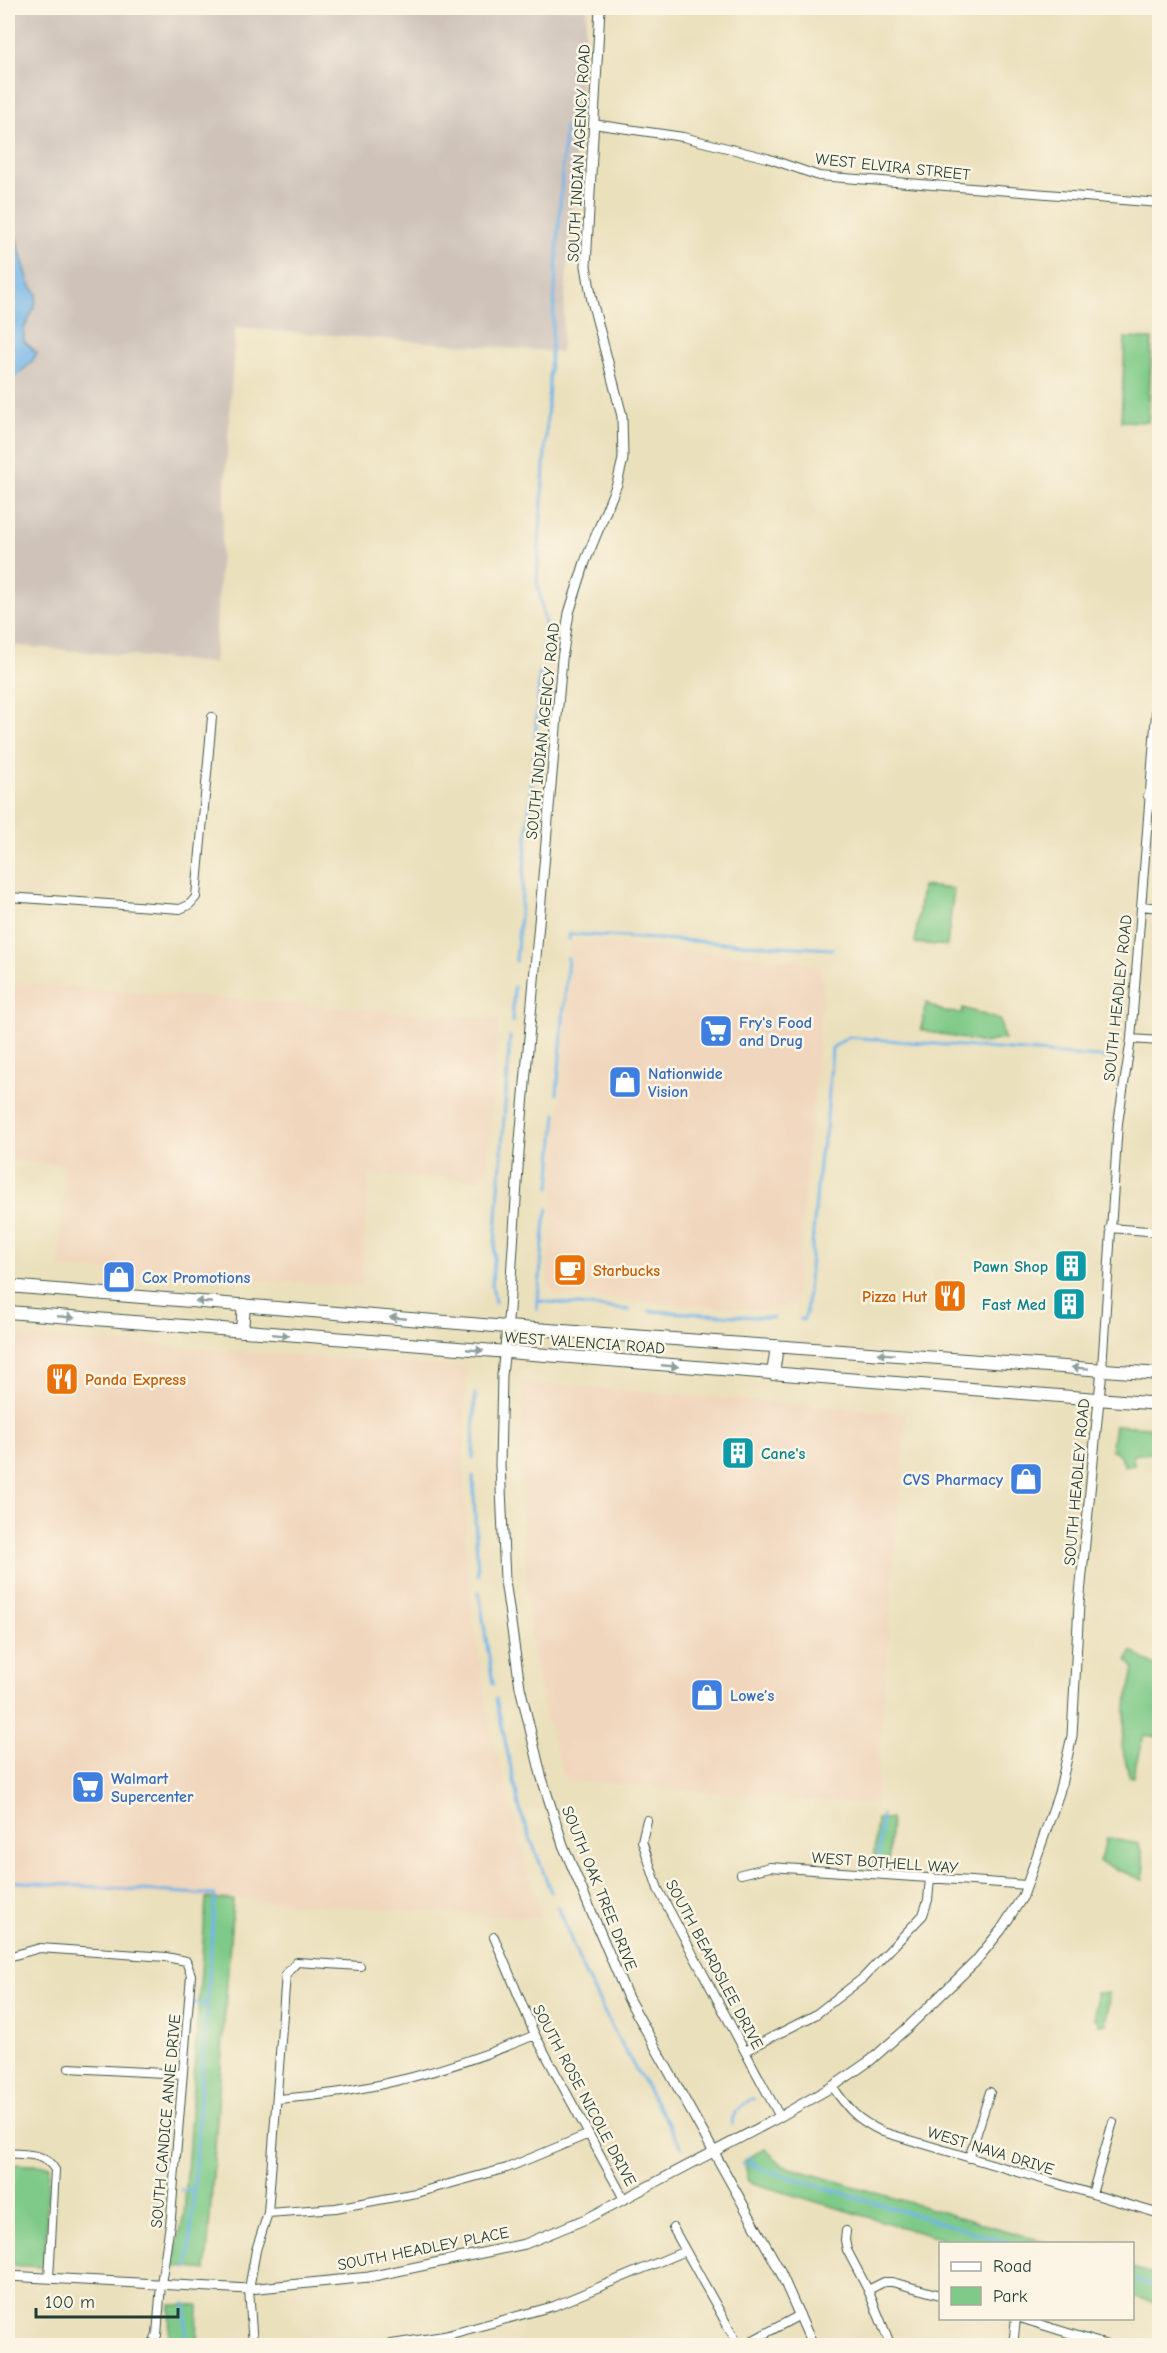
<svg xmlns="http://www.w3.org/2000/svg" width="1167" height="2353" font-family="'Comic Neue',sans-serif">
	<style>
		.built { fill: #f0d6bc }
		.industrial { fill: #cec2b9 }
		.green { fill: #7fca88; stroke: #4f845e; stroke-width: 1.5 }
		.water { fill: #73b5e8; stroke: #49798e; stroke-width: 1.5 }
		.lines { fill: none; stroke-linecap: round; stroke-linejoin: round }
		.stream { stroke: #73b5e8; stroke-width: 3 }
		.minor-casing { stroke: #3e5548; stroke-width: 10 }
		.tertiary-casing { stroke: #3e5548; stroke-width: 11 }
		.primary-casing { stroke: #3e5548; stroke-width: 14 }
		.minor { stroke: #fff; stroke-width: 8 }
		.tertiary { stroke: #fff; stroke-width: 9 }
		.primary { stroke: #fff; stroke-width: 12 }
		.oneway { fill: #8f9e9a }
		.labels { text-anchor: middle; stroke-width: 5; stroke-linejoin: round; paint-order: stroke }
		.street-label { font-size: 16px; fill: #1f3d34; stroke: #fcf5e5 }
		.shop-label { font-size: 16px; font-weight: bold; fill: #366cbe; stroke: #fcf5e5; text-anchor: start }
		.culture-label { font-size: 16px; font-weight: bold; fill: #0d838f; stroke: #fcf5e5; text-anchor: end }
		.food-label { font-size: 16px; font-weight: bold; fill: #c56008; stroke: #fcf5e5; text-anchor: start }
	</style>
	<rect width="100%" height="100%" fill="#fcf5e5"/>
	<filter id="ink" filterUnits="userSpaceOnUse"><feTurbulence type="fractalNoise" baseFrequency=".0167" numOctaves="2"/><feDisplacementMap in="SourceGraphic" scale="12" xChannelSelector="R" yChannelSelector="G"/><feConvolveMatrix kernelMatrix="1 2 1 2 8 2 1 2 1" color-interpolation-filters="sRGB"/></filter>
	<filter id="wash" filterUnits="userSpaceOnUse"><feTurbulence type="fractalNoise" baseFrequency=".008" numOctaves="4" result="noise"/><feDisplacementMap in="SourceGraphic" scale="24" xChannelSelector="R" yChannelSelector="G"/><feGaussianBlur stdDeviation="1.35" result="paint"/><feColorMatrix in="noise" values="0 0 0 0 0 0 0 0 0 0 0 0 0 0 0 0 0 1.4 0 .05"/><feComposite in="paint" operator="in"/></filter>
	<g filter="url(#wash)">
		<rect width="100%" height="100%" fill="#ebe0bc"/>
		<!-- built -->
		<path class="built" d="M 572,940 L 800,960 L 820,968 L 824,982 L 795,1301 L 774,1311 L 555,1295 L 547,1282 Z
			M 8,982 L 499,1020 L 488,1171 L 481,1180 L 369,1174 L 361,1286 L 59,1268 L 65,1165 L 8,1161 Z
			M 8,1335 L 467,1368 L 464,1450 L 466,1549 L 473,1620 L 491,1732 L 541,1918 L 8,1886 Z
			M 523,1382 L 906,1413 L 875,1805 L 565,1780 L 540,1696 L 529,1627 L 520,1469 Z"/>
		<!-- industrial -->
		<path class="industrial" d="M 8,8 L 587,8 L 561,352 L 235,328 L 214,663 L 8,645 Z"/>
		<!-- green -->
		<path class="green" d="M 1125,338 L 1152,339 L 1148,422 L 1121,421 Z
			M 922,886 L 954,889 L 947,946 L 915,943 Z
			M 926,1003 L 944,1012 L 962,1013 L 963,1008 L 1000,1020 L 1004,1039 L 983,1043 L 921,1030 Z
			M 1115,1425 L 1149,1427 L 1155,1435 L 1159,1432 L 1159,1441 L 1150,1453 L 1133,1455 L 1134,1465 L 1125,1466 C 1122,1458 1120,1452 1111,1451 Z
			M 1132,1651 L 1160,1670 L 1159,1737 L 1144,1735 L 1134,1770 L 1134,1777 L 1129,1776 L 1122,1746 L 1125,1711 L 1134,1669 L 1127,1660 Z
			M 877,1819 L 891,1819 L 888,1866 L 873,1865 Z
			M 1107,1838 L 1139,1844 L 1145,1867 L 1143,1880 L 1099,1862 Z
			M 206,1898 L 233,1900 L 206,2270 L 172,2266 L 184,2215 Z
			M 1096,1993 L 1109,1993 L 1107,2024 L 1098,2024 L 1098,2020 L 1095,2019 Z
			M 765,2149 L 784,2166 L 1049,2243 L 956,2243 L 749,2182 L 744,2160 Z
			M 8,2164 L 49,2166 L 44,2267 L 8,2265 Z
			M 1132,2268 L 1159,2276 L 1159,2304 L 1133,2296 Z
			M 170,2305 L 198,2305 L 197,2345 L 169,2345 Z"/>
		<!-- water -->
		<path class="water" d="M 8,221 L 12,225 L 30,285 L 37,294 L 35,306 L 24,329 L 24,341 L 37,353 L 31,363 L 8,383 Z"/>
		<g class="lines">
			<!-- stream -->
			<path class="stream" d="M 542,651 L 548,640 L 537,580 L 565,127
				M 535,738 L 540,670
				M 569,939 L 570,934 L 832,949
				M 516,961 L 534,756
				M 512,1022 L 514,987
				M 557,1094 L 568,958
				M 550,1187 L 556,1114
				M 539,1301 L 629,1310
				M 495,1302 L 492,1286 L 510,1037
				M 537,1310 L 545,1221 L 548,1209
				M 650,1311 L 774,1318
				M 800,1319 L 803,1320 L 806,1314 L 820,1154 L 826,1131 L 832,1048 L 848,1037 L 1111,1058
				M 473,1459 L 475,1394
				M 473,1476 L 478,1575
				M 479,1592 L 493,1684
				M 496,1699 L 521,1814 L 551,1892
				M 878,1863 L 882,1814
				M 8,1881 L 215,1895 L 188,2269
				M 558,1906 L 583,1970 L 618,2039 L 682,2147
				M 193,2003 L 207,2004
				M 732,2124 C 732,2111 743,2104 753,2099
				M 748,2157 L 757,2166
				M 742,2163 L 1013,2244
				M 181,2190 L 193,2191
				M 1132,2279 L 1160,2287
				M 185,2346 L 186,2304"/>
		</g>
	</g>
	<g filter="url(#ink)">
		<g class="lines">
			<defs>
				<path id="minor" d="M 593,124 L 683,137 L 767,158 L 819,176 L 1160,203
					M 1148,796 L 1160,797
					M 8,897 L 180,909 L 189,905 L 196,897 L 212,717
					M 1141,906 L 1160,908
					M 1131,1039 L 1160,1041
					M 1110,1228 L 1160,1232
					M 1102,1369 L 1118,1123 L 1131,1039 L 1160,661
					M 647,1820 L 642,1841 L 658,1889 L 780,2117
					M 741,1874 L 770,1867 L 1027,1885
					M 494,1937 L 535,2035 L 624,2199
					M 8,1957 L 40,1948 L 166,1957 L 186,1961 L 191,1975 L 171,2217 L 161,2284 L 157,2335 L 152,2346
					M 745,2051 L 815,2015 L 863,1978 L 923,1915 L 928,1900 L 930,1879
					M 69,2068 L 182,2074
					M 832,2086 C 849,2110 856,2119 883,2132 L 1160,2214
					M 278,2099 C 369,2093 451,2070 535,2035
					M 8,2153 C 25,2155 45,2152 55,2170 L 49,2278
					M 969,2158 L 990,2092
					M 1092,2194 L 1113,2122
					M 268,2213 L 336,2208 L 416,2193 L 507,2168 L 589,2134
					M 673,2228 L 739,2346
					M 846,2231 L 845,2240 L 847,2250 L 868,2290 L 891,2346
					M 868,2290 L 884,2282 L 892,2282 L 940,2295
					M 1020,2318 L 1110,2346
					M 8,2345 L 14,2346
					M 253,2346 L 249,2289 L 256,2250 L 268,2213 L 286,1974 L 297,1962 L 360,1966
					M 379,2346 L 444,2336 L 554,2306 L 685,2251
					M 742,2346 L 800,2315
					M 1013,2346 L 1016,2318"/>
				<path id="tertiary" d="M 600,8 L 586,266 L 592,301 L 622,416 L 623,459 L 617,484 L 585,562 L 569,613 L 562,659 L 519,1152 L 509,1310 L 502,1375 L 500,1465 L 505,1580 L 520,1687 L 541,1775 L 563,1845 L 628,1998 L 779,2269 L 813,2346
					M 8,2276 L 249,2289 L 369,2277 L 525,2244 L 588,2218 L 774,2120 L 835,2085 L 871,2060 L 906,2029 L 975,1962 L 1001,1930 L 1023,1896 L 1059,1793 L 1072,1736 L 1079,1604 L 1102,1369"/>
				<path id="primary" d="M 8,1286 L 507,1327 L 1160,1374
					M 8,1312 L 1160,1404
					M 242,1331 L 244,1305
					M 773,1374 L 777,1346"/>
			</defs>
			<!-- minor casing -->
			<use href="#minor" class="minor-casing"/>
			<!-- tertiary casing -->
			<use href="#tertiary" class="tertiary-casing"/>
			<!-- primary casing -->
			<use href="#primary" class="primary-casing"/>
			<!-- minor -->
			<use href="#minor" class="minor"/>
			<!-- tertiary -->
			<use href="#tertiary" class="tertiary"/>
			<!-- primary -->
			<use href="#primary" class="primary"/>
		</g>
		<!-- one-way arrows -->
		<defs><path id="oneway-solid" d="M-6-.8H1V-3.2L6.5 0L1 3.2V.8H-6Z" transform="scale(1.5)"/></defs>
		<g class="oneway">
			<use href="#oneway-solid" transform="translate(204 1302) rotate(-175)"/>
			<use href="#oneway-solid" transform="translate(66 1317) rotate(5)"/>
			<use href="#oneway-solid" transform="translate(398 1318) rotate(-175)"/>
			<use href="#oneway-solid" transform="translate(281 1335) rotate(5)"/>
			<use href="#oneway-solid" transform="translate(475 1350) rotate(5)"/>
			<use href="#oneway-solid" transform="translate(886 1354) rotate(-176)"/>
			<use href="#oneway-solid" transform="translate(670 1366) rotate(5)"/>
			<use href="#oneway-solid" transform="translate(1080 1368) rotate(-176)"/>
		</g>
	</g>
	<!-- icons -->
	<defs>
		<symbol id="supermarket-square" viewBox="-11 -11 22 22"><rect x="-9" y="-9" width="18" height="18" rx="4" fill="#3f7fe0" stroke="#fcf5e5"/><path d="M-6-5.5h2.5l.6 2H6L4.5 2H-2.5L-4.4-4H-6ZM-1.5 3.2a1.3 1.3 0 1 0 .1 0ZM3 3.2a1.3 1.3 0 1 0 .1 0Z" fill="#fff"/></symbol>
		<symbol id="shop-square" viewBox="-11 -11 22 22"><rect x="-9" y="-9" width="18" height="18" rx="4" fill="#3f7fe0" stroke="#fcf5e5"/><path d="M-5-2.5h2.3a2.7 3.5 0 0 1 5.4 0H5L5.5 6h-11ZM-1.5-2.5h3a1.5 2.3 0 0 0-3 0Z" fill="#fff"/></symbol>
		<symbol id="building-square" viewBox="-11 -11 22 22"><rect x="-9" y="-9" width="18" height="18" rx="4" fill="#0f9aa8" stroke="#fcf5e5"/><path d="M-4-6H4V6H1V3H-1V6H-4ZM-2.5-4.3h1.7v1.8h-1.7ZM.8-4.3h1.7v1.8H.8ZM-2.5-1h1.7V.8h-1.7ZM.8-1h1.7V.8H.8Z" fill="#fff"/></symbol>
		<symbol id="cafe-square" viewBox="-11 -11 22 22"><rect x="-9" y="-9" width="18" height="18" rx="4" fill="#e8710a" stroke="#fcf5e5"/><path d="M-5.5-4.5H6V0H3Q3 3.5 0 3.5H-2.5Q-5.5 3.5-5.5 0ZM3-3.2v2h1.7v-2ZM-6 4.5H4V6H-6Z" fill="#fff"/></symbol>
		<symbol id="restaurant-square" viewBox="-11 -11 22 22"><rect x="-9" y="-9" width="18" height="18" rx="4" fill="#e8710a" stroke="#fcf5e5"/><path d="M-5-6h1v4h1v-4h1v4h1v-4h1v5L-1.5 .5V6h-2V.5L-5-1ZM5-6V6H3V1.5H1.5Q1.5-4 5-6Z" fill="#fff"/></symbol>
	</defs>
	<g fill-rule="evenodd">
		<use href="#supermarket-square" x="697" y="1012" width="38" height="38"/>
		<use href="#shop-square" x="606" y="1063" width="38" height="38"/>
		<use href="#building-square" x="1052" y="1247" width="38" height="38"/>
		<use href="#cafe-square" x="551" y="1251" width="38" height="38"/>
		<use href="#shop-square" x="100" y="1258" width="38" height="38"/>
		<use href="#restaurant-square" x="931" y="1277" width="38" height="38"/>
		<use href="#building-square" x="1050" y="1285" width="38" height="38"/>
		<use href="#restaurant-square" x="43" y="1360" width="38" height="38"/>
		<use href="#building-square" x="719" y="1434" width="38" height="38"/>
		<use href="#shop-square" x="1007" y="1460" width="38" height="38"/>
		<use href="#shop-square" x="688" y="1676" width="38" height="38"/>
		<use href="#supermarket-square" x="69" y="1768" width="38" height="38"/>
	</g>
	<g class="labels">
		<!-- street labels -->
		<g class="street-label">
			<text transform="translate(578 153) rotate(-87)" y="6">SOUTH INDIAN AGENCY ROAD</text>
			<text transform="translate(893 166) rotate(6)" y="6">WEST ELVIRA STREET</text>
			<text transform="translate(542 731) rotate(-84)" y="6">SOUTH INDIAN AGENCY ROAD</text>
			<text transform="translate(1117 998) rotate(-84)" y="6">SOUTH HEADLEY ROAD</text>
			<text transform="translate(585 1342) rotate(4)" y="6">WEST VALENCIA ROAD</text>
			<text transform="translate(1076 1482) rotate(-85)" y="6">SOUTH HEADLEY ROAD</text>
			<text transform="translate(885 1862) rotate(4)" y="6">WEST BOTHELL WAY</text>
			<text transform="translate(600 1888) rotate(68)" y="6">SOUTH OAK TREE DRIVE</text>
			<text transform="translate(715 1964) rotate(62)" y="6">SOUTH BEARDSLEE DRIVE</text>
			<text transform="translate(585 2095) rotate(62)" y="6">SOUTH ROSE NICOLE DRIVE</text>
			<text transform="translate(165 2121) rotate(-85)" y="6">SOUTH CANDICE ANNE DRIVE</text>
			<text transform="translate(991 2150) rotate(17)" y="6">WEST NAVA DRIVE</text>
			<text transform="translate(423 2248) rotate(-11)" y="6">SOUTH HEADLEY PLACE</text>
		</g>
		<!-- shop labels -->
		<g class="shop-label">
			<text x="739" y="1028">Fry's Food<tspan x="739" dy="18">and Drug</tspan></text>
			<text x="648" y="1079">Nationwide<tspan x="648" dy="18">Vision</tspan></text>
			<text x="142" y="1283">Cox Promotions</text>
			<text x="1003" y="1485" text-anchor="end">CVS Pharmacy</text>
			<text x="730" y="1701">Lowe’s</text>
			<text x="111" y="1784">Walmart<tspan x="111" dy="18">Supercenter</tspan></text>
		</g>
		<!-- culture labels -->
		<g class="culture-label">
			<text x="1048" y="1272">Pawn Shop</text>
			<text x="1046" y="1310">Fast Med</text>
			<text x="761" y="1459" text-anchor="start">Cane's</text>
		</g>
		<!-- food labels -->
		<g class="food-label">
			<text x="593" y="1276">Starbucks</text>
			<text x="927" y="1302" text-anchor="end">Pizza Hut</text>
			<text x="85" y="1385">Panda Express</text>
		</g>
	</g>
	<!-- margin -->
	<rect width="1167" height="2353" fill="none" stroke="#fcf5e5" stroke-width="30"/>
	<!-- legend -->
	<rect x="939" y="2242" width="195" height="78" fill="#fcf5e5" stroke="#a4ab9e" stroke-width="1.5"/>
	<rect x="951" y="2262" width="30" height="9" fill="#ffffff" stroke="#a4ab9e" stroke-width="1.5"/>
	<text x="993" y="2272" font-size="18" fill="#1f3d34">Road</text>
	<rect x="951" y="2287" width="30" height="18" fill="#7fca88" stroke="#a4ab9e" stroke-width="1.5"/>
	<text x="993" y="2302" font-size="18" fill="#1f3d34">Park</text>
	<!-- scale -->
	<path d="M36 2308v9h142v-9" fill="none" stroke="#1f3d34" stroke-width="3"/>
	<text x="45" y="2308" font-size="18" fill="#1f3d34" stroke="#fcf5e5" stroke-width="4.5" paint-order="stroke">100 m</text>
</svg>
